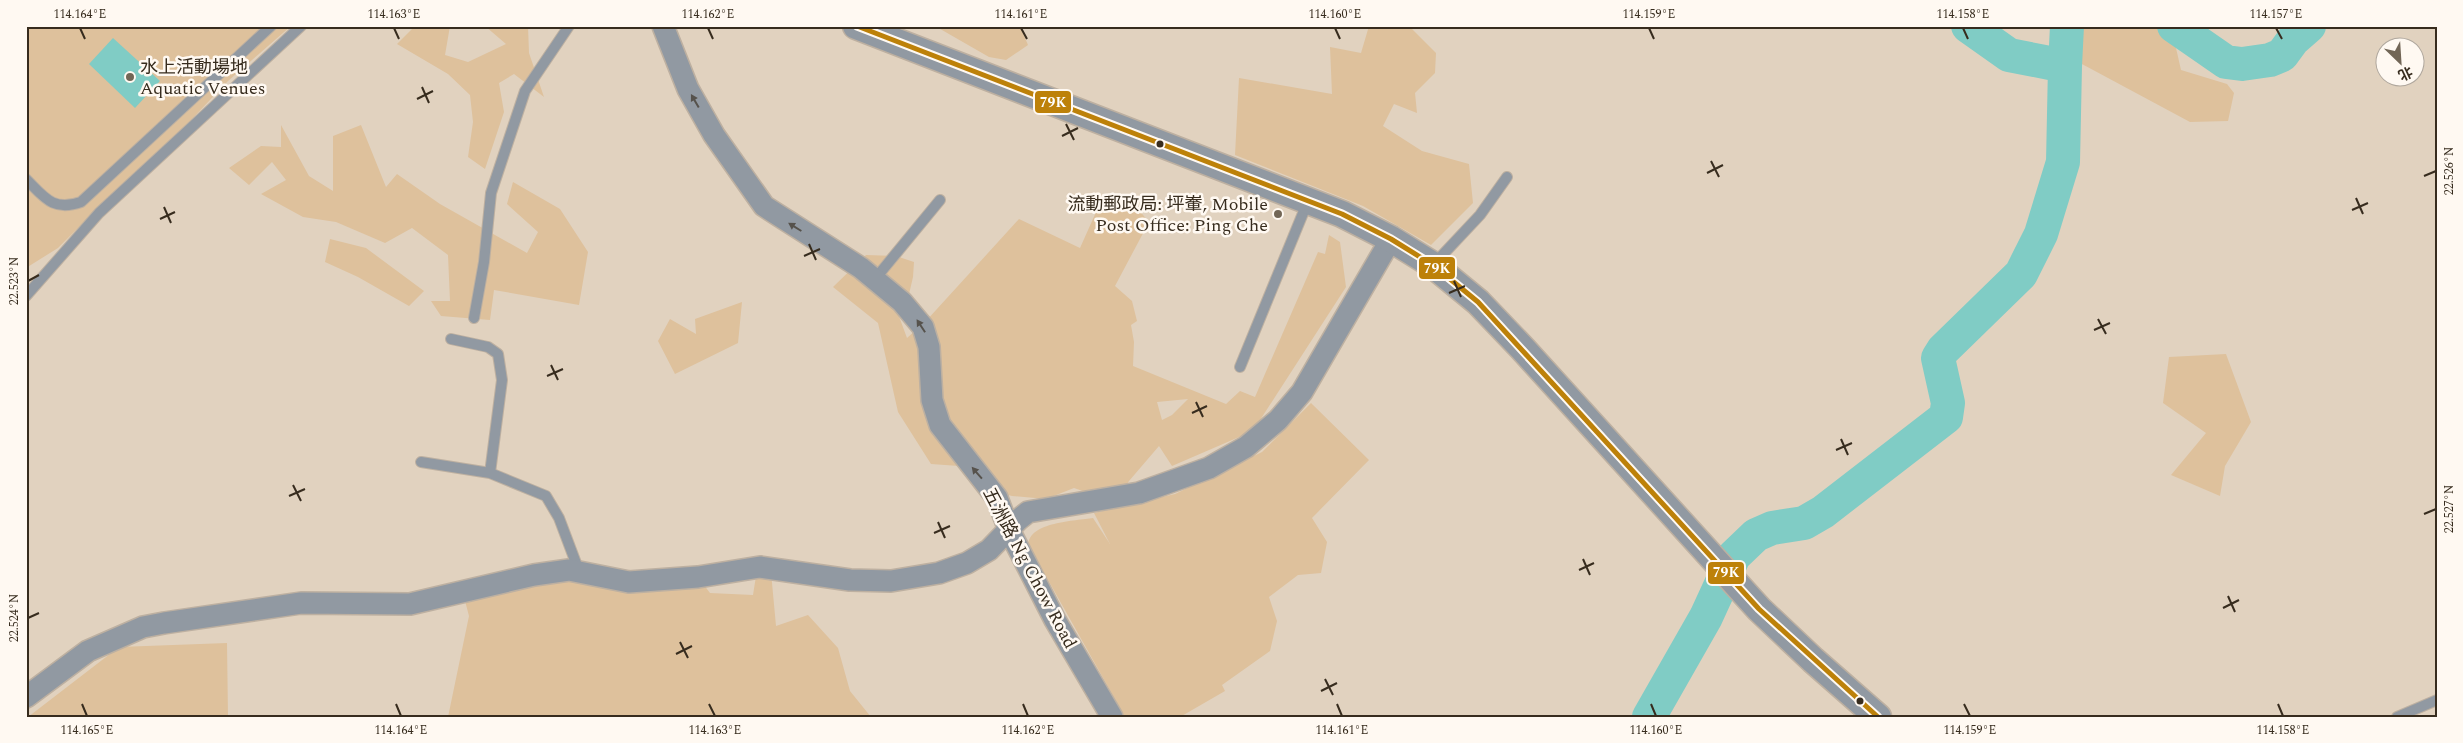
<svg xmlns="http://www.w3.org/2000/svg" width="2463" height="743" font-family="Spectral,'Noto Sans SC',serif">
	<style>
		.green { fill: #dec19c; fill-rule: evenodd }
		.water { fill: #80ccc5 }
		.lines { fill: none; stroke-linecap: round; stroke-linejoin: round }
		.river { stroke: #80ccc5; stroke-width: 34 }
		.service-casing { stroke: #bdb0a1; stroke-width: 12 }
		.minor-casing { stroke: #bdb0a1; stroke-width: 24 }
		.tertiary-casing { stroke: #bdb0a1; stroke-width: 29 }
		.service { stroke: #9199a2; stroke-width: 10 }
		.minor { stroke: #9199a2; stroke-width: 21 }
		.tertiary { stroke: #9199a2; stroke-width: 26 }
		.bus-1-casing { stroke: #fff9f2; stroke-width: 9 }
		.bus-1 { stroke: #bd8109; stroke-width: 5 }
		.oneway { fill: #56524c }
		.ticks { fill: none; stroke: #372c1e; stroke-width: 2 }
		.poi-dot { fill: #726656; stroke: #fff9f2; stroke-width: 2 }
		.bus-dot { fill: #372c1e; stroke: #fff9f2; stroke-width: 2 }
		.labels { text-anchor: middle; stroke-width: 5; stroke-linejoin: round; paint-order: stroke }
		.poi-label { font-size: 18px; fill: #372c1e; stroke: #fff9f2; text-anchor: start }
		.street-label { font-size: 18px; fill: #372c1e; stroke: #fff9f2 }
		.line-badge { stroke: #fff9f2; stroke-width: 2 }
		.badge-label { font-size: 14px; text-anchor: middle; font-weight: bold; fill: #fff }
		.neatline { fill: none; stroke: #372c1e; stroke-width: 2 }
		.ticks-label { font-size: 12px; text-anchor: middle; fill: #372c1e }
	</style>
	<rect width="100%" height="100%" fill="#e1d2bf"/>
	<!-- green -->
	<path class="green" d="M 26,26 L 291,26 L 228,81 L 153,160 L 88,218 L 58,248 L 26,268 Z
		M 415,26 L 450,26 L 445,55 L 468,62 L 506,44 L 485,26 L 528,26 L 529,53 L 544,97 L 514,74 L 499,83 L 504,112 L 485,169 L 468,157 L 473,122 L 470,95 L 448,74 L 397,44 Z
		M 935,26 L 1020,26 L 1028,45 L 1006,60 L 989,57 Z
		M 1369,26 L 1409,26 L 1436,53 L 1435,73 L 1415,93 L 1417,113 L 1394,104 L 1383,126 L 1422,151 L 1469,164 L 1473,203 L 1431,245 L 1363,206 L 1235,155 L 1239,78 L 1332,94 L 1330,47 L 1361,53 Z
		M 2067,26 L 2171,26 L 2181,70 L 2227,84 L 2234,93 L 2228,121 L 2190,122 L 2067,56 Z
		M 281,125 L 309,176 L 333,191 L 333,136 L 361,125 L 386,187 L 397,174 L 440,204 L 527,253 L 538,232 L 507,204 L 513,182 L 560,209 L 588,252 L 579,305 L 494,290 L 490,320 L 441,316 L 431,301 L 450,301 L 448,255 L 412,228 L 385,243 L 336,222 L 303,217 L 261,194 L 286,180 L 272,162 L 249,185 L 229,168 L 261,146 L 281,147 Z
		M 1101,201 L 1132,202 L 1149,222 L 1115,286 L 1132,301 L 1137,321 L 1131,325 L 1134,342 L 1133,366 L 1226,404 L 1240,391 L 1255,397 L 1318,252 L 1325,254 L 1329,235 L 1340,242 L 1346,287 L 1253,431 L 1172,466 L 1159,446 L 1129,481 L 1119,496 L 1103,498 L 1074,488 L 1046,499 L 1012,496 L 996,492 L 959,466 L 931,464 L 898,412 L 878,323 L 833,287 L 866,255 L 896,256 L 914,262 L 913,277 L 907,303 L 897,311 L 907,338 L 926,321 L 1019,219 L 1080,248 ZM 1188,399 L 1172,415 L 1162,420 L 1157,402 Z
		M 330,239 L 366,248 L 424,291 L 409,306 L 358,277 L 325,262 Z
		M 742,302 L 738,343 L 675,374 L 658,341 L 670,319 L 696,334 L 695,319 Z
		M 2226,354 L 2251,422 L 2225,466 L 2220,496 L 2171,475 L 2206,433 L 2163,403 L 2169,357 Z
		M 1311,403 L 1369,460 L 1312,518 L 1327,542 L 1321,573 L 1298,575 L 1269,597 L 1277,621 L 1270,651 L 1222,685 L 1225,691 L 1180,717 L 1125,717 L 1034,555 L 1029,550 C 1022,522 1075,521 1093,518 L 1110,544 L 1094,513 L 1175,494 L 1262,452 Z
		M 757,570 L 771,572 L 776,626 L 808,615 L 838,648 L 850,691 L 871,717 L 448,717 L 469,616 L 463,593 L 552,573 L 698,577 L 710,593 L 753,595 Z
		M 227,643 L 228,717 L 28,717 L 119,647 Z"/>
	<!-- water -->
	<path class="water" d="M 113,38 L 160,81 L 135,108 L 89,64 Z"/>
	<g class="lines">
		<!-- river -->
		<path class="river" d="M 1968,26 L 2009,55 L 2065,66 L 2067,26
			M 2174,26 L 2226,62 L 2242,64 L 2270,60 L 2282,55 L 2293,40 L 2309,26
			M 1649,717 L 1706,617 L 1734,556 L 1756,535 L 1772,528 L 1804,523 L 1823,512 L 1946,417 L 1948,403 L 1938,358 L 1943,350 L 2021,274 L 2041,234 L 2063,162 L 2065,66"/>
		<defs>
			<path id="service" d="M 26,179 C 44,197 53,212 81,202 L 271,26
				M 1434,264 L 1480,215 L 1507,177
				M 875,279 L 940,200
				M 26,296 L 99,213 L 301,26
				M 474,318 L 484,262 L 491,193 L 525,91 L 569,26
				M 451,339 L 488,347 L 498,354 L 502,380 L 490,473
				M 1240,367 L 1308,201
				M 421,462 L 490,473 L 546,496 L 559,518 L 579,571
				M 2397,717 L 2437,700"/>
			<path id="minor" d="M 663,26 L 688,89 L 714,135 L 764,206 L 861,268 L 902,302 L 923,327 L 929,347 L 932,400 L 940,425 L 997,498 L 1009,530 L 1055,620 L 1112,717
				M 26,697 L 88,651 L 143,627 L 164,623 L 301,603 L 410,604 L 534,575 L 569,570 L 629,582 L 698,577 L 760,567 L 850,580 L 891,581 L 939,573 L 967,563 L 989,550 L 1018,520 L 1028,512 L 1139,493 L 1209,468 L 1246,447 L 1278,420 L 1302,392 L 1391,239"/>
			<path id="tertiary" d="M 856,26 L 1342,214 L 1391,239 L 1433,265 L 1478,302 L 1523,349 L 1759,609 L 1813,660 L 1878,717"/>
		</defs>
		<!-- service casing -->
		<use href="#service" class="service-casing"/>
		<!-- minor casing -->
		<use href="#minor" class="minor-casing"/>
		<!-- tertiary casing -->
		<use href="#tertiary" class="tertiary-casing"/>
		<!-- service -->
		<use href="#service" class="service"/>
		<!-- minor -->
		<use href="#minor" class="minor"/>
		<!-- tertiary -->
		<use href="#tertiary" class="tertiary"/>
		<defs>
			<path id="bus-1" d="M 857,26 L 1342,214 L 1391,239 L 1433,265 L 1478,302 L 1759,609 L 1878,717"/>
		</defs>
		<!-- bus-1 casing -->
		<use href="#bus-1" class="bus-1-casing"/>
		<!-- bus-1 -->
		<use href="#bus-1" class="bus-1"/>
	</g>
	<!-- one-way arrows -->
	<defs><path id="oneway-solid" d="M-6-.8H1V-3.2L6.5 0L1 3.2V.8H-6Z" transform="scale(1.25)"/></defs>
	<g class="oneway">
		<use href="#oneway-solid" transform="translate(695 101) rotate(-120)"/>
		<use href="#oneway-solid" transform="translate(795 227) rotate(-148)"/>
		<use href="#oneway-solid" transform="translate(921 326) rotate(-123)"/>
		<use href="#oneway-solid" transform="translate(977 473) rotate(-131)"/>
	</g>
	<!-- ticks -->
	<path class="ticks" d="M 80,28 L 85,39M 394,28 L 399,39M 708,28 L 713,39M 1021,28 L 1027,39M 1335,28 L 1340,39M 1649,28 L 1654,39M 1963,28 L 1968,39M 2276,28 L 2282,39M 422,87 L 429,103M 417,99 L 433,91M 1066,124 L 1074,140M 1062,136 L 1078,128M 1711,161 L 1719,177M 1707,173 L 1723,165M 2424,176 L 2436,171M 2356,198 L 2363,214M 164,207 L 171,223M 2352,210 L 2368,203M 160,219 L 175,212M 809,244 L 816,260M 804,256 L 820,249M 28,281 L 39,275M 1454,281 L 1461,297M 1449,293 L 1465,286M 2098,319 L 2106,334M 2094,330 L 2110,323M 551,365 L 558,380M 547,376 L 563,369M 1196,402 L 1203,417M 1192,413 L 1207,406M 1841,439 L 1848,455M 1836,450 L 1852,443M 293,485 L 301,501M 289,496 L 305,489M 2424,514 L 2436,509M 938,522 L 945,538M 934,533 L 950,526M 1583,559 L 1590,575M 1579,570 L 1594,563M 2228,596 L 2235,612M 2223,608 L 2239,600M 28,618 L 39,613M 680,642 L 688,658M 676,654 L 692,646M 1325,679 L 1333,695M 1321,691 L 1337,683M 82,704 L 87,716M 396,704 L 401,716M 709,704 L 715,716M 1023,704 L 1028,716M 1337,704 L 1342,716M 1651,704 L 1656,716M 1964,704 L 1970,716M 2278,704 L 2283,716"/>
	<!-- markers -->
	<g class="poi-dot">
		<circle cx="130" cy="77" r="5"/>
		<circle cx="1278" cy="214" r="5"/>
	</g>
	<g class="bus-dot">
		<circle cx="1160" cy="144" r="4.5"/>
		<circle cx="1860" cy="701" r="4.5"/>
	</g>
	<g class="labels">
		<!-- poi labels -->
		<g class="poi-label">
			<text x="140" y="73">水上活動場地<tspan x="140" dy="21">Aquatic Venues</tspan></text>
			<text x="1268" y="210" text-anchor="end">流動郵政局: 坪輋, Mobile<tspan x="1268" dy="21">Post Office: Ping Che</tspan></text>
		</g>
		<!-- street labels -->
		<g class="street-label">
			<text transform="translate(1030 568) rotate(62)" y="6">五洲路 Ng Chow Road</text>
		</g>
	</g>
	<g class="line-badge">
		<rect x="1034" y="90" width="38" height="24" rx="5" fill="#bd8109"/>
		<rect x="1418" y="256" width="38" height="24" rx="5" fill="#bd8109"/>
		<rect x="1707" y="561" width="38" height="24" rx="5" fill="#bd8109"/>
	</g>
	<g class="badge-label">
		<text x="1053" y="107">79K</text>
		<text x="1437" y="273">79K</text>
		<text x="1726" y="577">79K</text>
	</g>
	<!-- border -->
	<rect width="2463" height="743" fill="none" stroke="#fff9f2" stroke-width="55"/>
	<!-- north arrow -->
	<g transform="translate(2400 62) rotate(155)"><circle r="24" fill="#fff9f2" stroke="#afa79d"/>
	<path d="M0-4L9 19L0 12L-9 19Z" fill="#726656"/>
	<text y="-8" font-size="14" font-weight="bold" text-anchor="middle" fill="#372c1e">北</text>
	</g>
	<rect x="28" y="28" width="2408" height="688" class="neatline"/>
	<g class="ticks-label">
		<text x="80" y="18">114.164°E</text>
		<text x="394" y="18">114.163°E</text>
		<text x="708" y="18">114.162°E</text>
		<text x="1021" y="18">114.161°E</text>
		<text x="1335" y="18">114.160°E</text>
		<text x="1649" y="18">114.159°E</text>
		<text x="1963" y="18">114.158°E</text>
		<text x="2276" y="18">114.157°E</text>
		<text transform="translate(2449 171) rotate(-90)" y="4">22.526°N</text>
		<text transform="translate(14 281) rotate(-90)" y="4">22.523°N</text>
		<text transform="translate(2449 509) rotate(-90)" y="4">22.527°N</text>
		<text transform="translate(14 618) rotate(-90)" y="4">22.524°N</text>
		<text x="87" y="734">114.165°E</text>
		<text x="401" y="734">114.164°E</text>
		<text x="715" y="734">114.163°E</text>
		<text x="1028" y="734">114.162°E</text>
		<text x="1342" y="734">114.161°E</text>
		<text x="1656" y="734">114.160°E</text>
		<text x="1970" y="734">114.159°E</text>
		<text x="2283" y="734">114.158°E</text>
	</g>
</svg>
